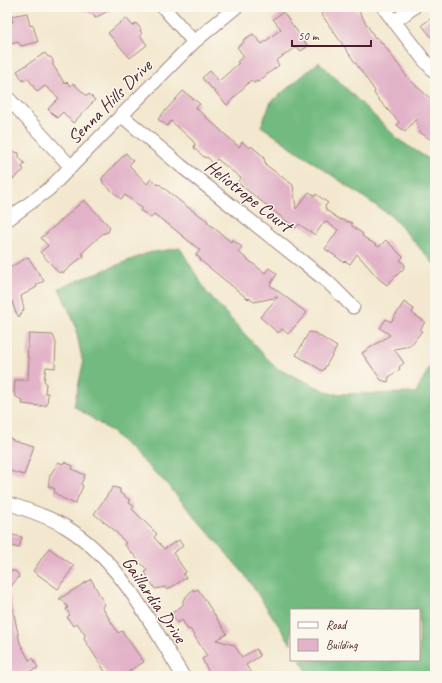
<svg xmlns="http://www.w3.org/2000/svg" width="442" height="683" font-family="Caveat,sans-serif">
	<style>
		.forest { fill: #72ba80; stroke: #5e6c56 }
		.building { fill: #e2b2c8 }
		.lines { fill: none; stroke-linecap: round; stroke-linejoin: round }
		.minor-casing { stroke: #9e847d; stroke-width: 15 }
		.minor { stroke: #fff; stroke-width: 13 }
		.labels { text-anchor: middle; stroke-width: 3; stroke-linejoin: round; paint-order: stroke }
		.street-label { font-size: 19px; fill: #4a1f2b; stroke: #fbf7ec }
	</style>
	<rect width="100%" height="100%" fill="#fbf7ec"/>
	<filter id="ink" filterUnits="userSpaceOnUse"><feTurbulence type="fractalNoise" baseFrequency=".025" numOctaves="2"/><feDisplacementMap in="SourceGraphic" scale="8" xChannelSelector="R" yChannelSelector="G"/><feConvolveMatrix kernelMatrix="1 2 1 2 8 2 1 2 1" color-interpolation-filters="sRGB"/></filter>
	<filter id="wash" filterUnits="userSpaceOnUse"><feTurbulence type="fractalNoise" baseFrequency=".012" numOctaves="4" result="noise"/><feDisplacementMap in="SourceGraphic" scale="16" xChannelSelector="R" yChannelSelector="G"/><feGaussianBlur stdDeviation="0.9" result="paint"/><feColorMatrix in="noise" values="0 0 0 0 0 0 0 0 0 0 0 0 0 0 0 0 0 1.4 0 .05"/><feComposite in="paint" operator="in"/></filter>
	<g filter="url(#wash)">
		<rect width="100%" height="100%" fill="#f3e8cf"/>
		<!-- forest -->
		<path class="forest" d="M 319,62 L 399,140 L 435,163 L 435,265 L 391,216 L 261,126 L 271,102 Z
			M 180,248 L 207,293 L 276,368 L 332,394 L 416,393 L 435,357 L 435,676 L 313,676 L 307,671 L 300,660 L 419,660 L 419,610 L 291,610 L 291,644 L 245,575 L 165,482 L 112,432 L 74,406 L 83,364 L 75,324 L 59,288 L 148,253 Z"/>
		<g id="blocks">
			<!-- building -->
			<path class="building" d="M 75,7 L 115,7 L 95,18 L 94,15 Z
				M 324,7 L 353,7 L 357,11 L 358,10 L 375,38 L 377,37 L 387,49 L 408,78 L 435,103 L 435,142 L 419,132 L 416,119 L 405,132 L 397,125 L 399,122 L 378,99 L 374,93 L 375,91 L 322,15 L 320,10 Z
				M 283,12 L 308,46 L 301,51 L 297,47 L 287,53 L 276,61 L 279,65 L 258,82 L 257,81 L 254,83 L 251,80 L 227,105 L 202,78 L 210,71 L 219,81 L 239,63 L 237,62 L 244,56 L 237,47 L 244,42 L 243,40 L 253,34 L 262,44 L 281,29 L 273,19 Z
				M 27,13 L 30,26 L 33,25 L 38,42 L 21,46 L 18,42 L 7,45 L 7,34 L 11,33 L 9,23 L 13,22 L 11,16 Z
				M 435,15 L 435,42 L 422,25 Z
				M 126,18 L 133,26 L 136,23 L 141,29 L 140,31 L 142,33 L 140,35 L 147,45 L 130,58 L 108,33 Z
				M 45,53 L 48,57 L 51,57 L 53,61 L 53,65 L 65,84 L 67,82 L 71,86 L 73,83 L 87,96 L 89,94 L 95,100 L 73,123 L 63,112 L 57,118 L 48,109 L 59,98 L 45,86 L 37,92 L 28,78 L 23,81 L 17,71 Z
				M 183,91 L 200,104 L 196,108 L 239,147 L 242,142 L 250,148 L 251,146 L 263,156 L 266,165 L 293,185 L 296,209 L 309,192 L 315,196 L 316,194 L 328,203 L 325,206 L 326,210 L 339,219 L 352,223 L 352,226 L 363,234 L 362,236 L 379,247 L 386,240 L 403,257 L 400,260 L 405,265 L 404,268 L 387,285 L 379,279 L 357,254 L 350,264 L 345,261 L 344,262 L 325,249 L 338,230 L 325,221 L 315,235 L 299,224 L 296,228 L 294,227 L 237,182 L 241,178 L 217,159 L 213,163 L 207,157 L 205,158 L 194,148 L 195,144 L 192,140 L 171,121 L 167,126 L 158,119 Z
				M 7,150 L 19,153 L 19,157 L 25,164 L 22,167 L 24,170 L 7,184 Z
				M 126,153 L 133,161 L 129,165 L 147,184 L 151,179 L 158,185 L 159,184 L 186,206 L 208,221 L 207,222 L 231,242 L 232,239 L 242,247 L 238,252 L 265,273 L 269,268 L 277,274 L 270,285 L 307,313 L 288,334 L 282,329 L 278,333 L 260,317 L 278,297 L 254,302 L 249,298 L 248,299 L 200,260 L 201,259 L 196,255 L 200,250 L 169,225 L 154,214 L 151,218 L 140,210 L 142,208 L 125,195 L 121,199 L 103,183 L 102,178 Z
				M 84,200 L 110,227 L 108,232 L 102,234 L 82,253 L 84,256 L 77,261 L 63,273 L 62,271 L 59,273 L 40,252 L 48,246 L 41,238 Z
				M 28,257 L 44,281 L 36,285 L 37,287 L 21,296 L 24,309 L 19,317 L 15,311 L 12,301 L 7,304 L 7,269 Z
				M 404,302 L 414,309 L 412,313 L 425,322 L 420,330 L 422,331 L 410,346 L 394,349 L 404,363 L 399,367 L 400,369 L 389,377 L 388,382 L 381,380 L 362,353 L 390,335 L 380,328 L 386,319 L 391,322 Z
				M 309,332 L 315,333 L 337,347 L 323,371 L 296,355 Z
				M 29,334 L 53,335 L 56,343 L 55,368 L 46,367 L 44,381 L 46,383 L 45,393 L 48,393 L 47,405 L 40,406 L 22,404 L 23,401 L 15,396 L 14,392 L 15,380 L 28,380 L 29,357 L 27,357 Z
				M 7,435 L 13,440 L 34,446 L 24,475 L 7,470 Z
				M 58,462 L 63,464 L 64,462 L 73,466 L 72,469 L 85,475 L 81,484 L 83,486 L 75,504 L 62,498 L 54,492 L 55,489 L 48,486 L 50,476 Z
				M 113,487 L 120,489 L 120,493 L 130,500 L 129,503 L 134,506 L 132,509 L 157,534 L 154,537 L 164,549 L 179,540 L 183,546 L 173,553 L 186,572 L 183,574 L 186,578 L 167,590 L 165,587 L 155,589 L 145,572 L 147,570 L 124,544 L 126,543 L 113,529 L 94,514 Z
				M 7,534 L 22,537 L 19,548 L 7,545 Z
				M 49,548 L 74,566 L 58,589 L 33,571 Z
				M 7,571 L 15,571 L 18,574 L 19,577 L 7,591 Z
				M 91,579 L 105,605 L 102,607 L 118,633 L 122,631 L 144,662 L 129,671 L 132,676 L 108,676 L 84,639 L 85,635 L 77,623 L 73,626 L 67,617 L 70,615 L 66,609 L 68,608 L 62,599 L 59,599 Z
				M 193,589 L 194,591 L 198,589 L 227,634 L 216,640 L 234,645 L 242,657 L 256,649 L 260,656 L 246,665 L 253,676 L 211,676 L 202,659 L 207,656 L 190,629 L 188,630 L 182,620 L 177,623 L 172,613 L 183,605 L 183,600 Z
				M 7,595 L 10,595 L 20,643 L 29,660 L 33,658 L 38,668 L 31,671 L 34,676 L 7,676 Z"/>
		</g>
	</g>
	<g filter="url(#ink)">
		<use href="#blocks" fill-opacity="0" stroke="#9e847d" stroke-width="1"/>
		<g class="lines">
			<defs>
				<path id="minor" d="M 163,7 L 194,42
					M 383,7 L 424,60 L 435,72
					M 394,22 L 414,7
					M 7,97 L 71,167
					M 121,115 L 180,165 L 328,282 L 353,307
					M 7,220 L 49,189 L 194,42 L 236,7
					M 7,503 C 27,510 48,516 66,527 C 121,561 150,623 183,676"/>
			</defs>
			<!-- minor casing -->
			<use href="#minor" class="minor-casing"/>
			<!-- minor -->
			<use href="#minor" class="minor"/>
		</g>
	</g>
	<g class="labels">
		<!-- street labels -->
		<g class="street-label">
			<text transform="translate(109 101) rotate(-45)" y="7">Senna Hills Drive</text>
			<text transform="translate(249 195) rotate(38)" y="7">Heliotrope Court</text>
			<text transform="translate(155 599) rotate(56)" y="7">Gaillardia Drive</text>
		</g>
	</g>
	<!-- margin -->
	<rect width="442" height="683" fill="none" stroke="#fbf7ec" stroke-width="24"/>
	<!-- legend -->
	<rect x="290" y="609" width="130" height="52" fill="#fbf7ec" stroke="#b4a19f"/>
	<rect x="298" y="622" width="20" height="6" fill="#ffffff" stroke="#b4a19f"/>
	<text x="326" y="629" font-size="12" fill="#4a1f2b">Road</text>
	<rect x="298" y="639" width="20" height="12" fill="#e2b2c8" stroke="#b4a19f"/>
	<text x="326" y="649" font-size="12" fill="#4a1f2b">Building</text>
	<!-- scale -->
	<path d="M292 40v6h79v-6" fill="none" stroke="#4a1f2b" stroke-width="2"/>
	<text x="298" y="40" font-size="12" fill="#4a1f2b" stroke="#fbf7ec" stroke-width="3" paint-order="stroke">50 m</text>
</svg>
